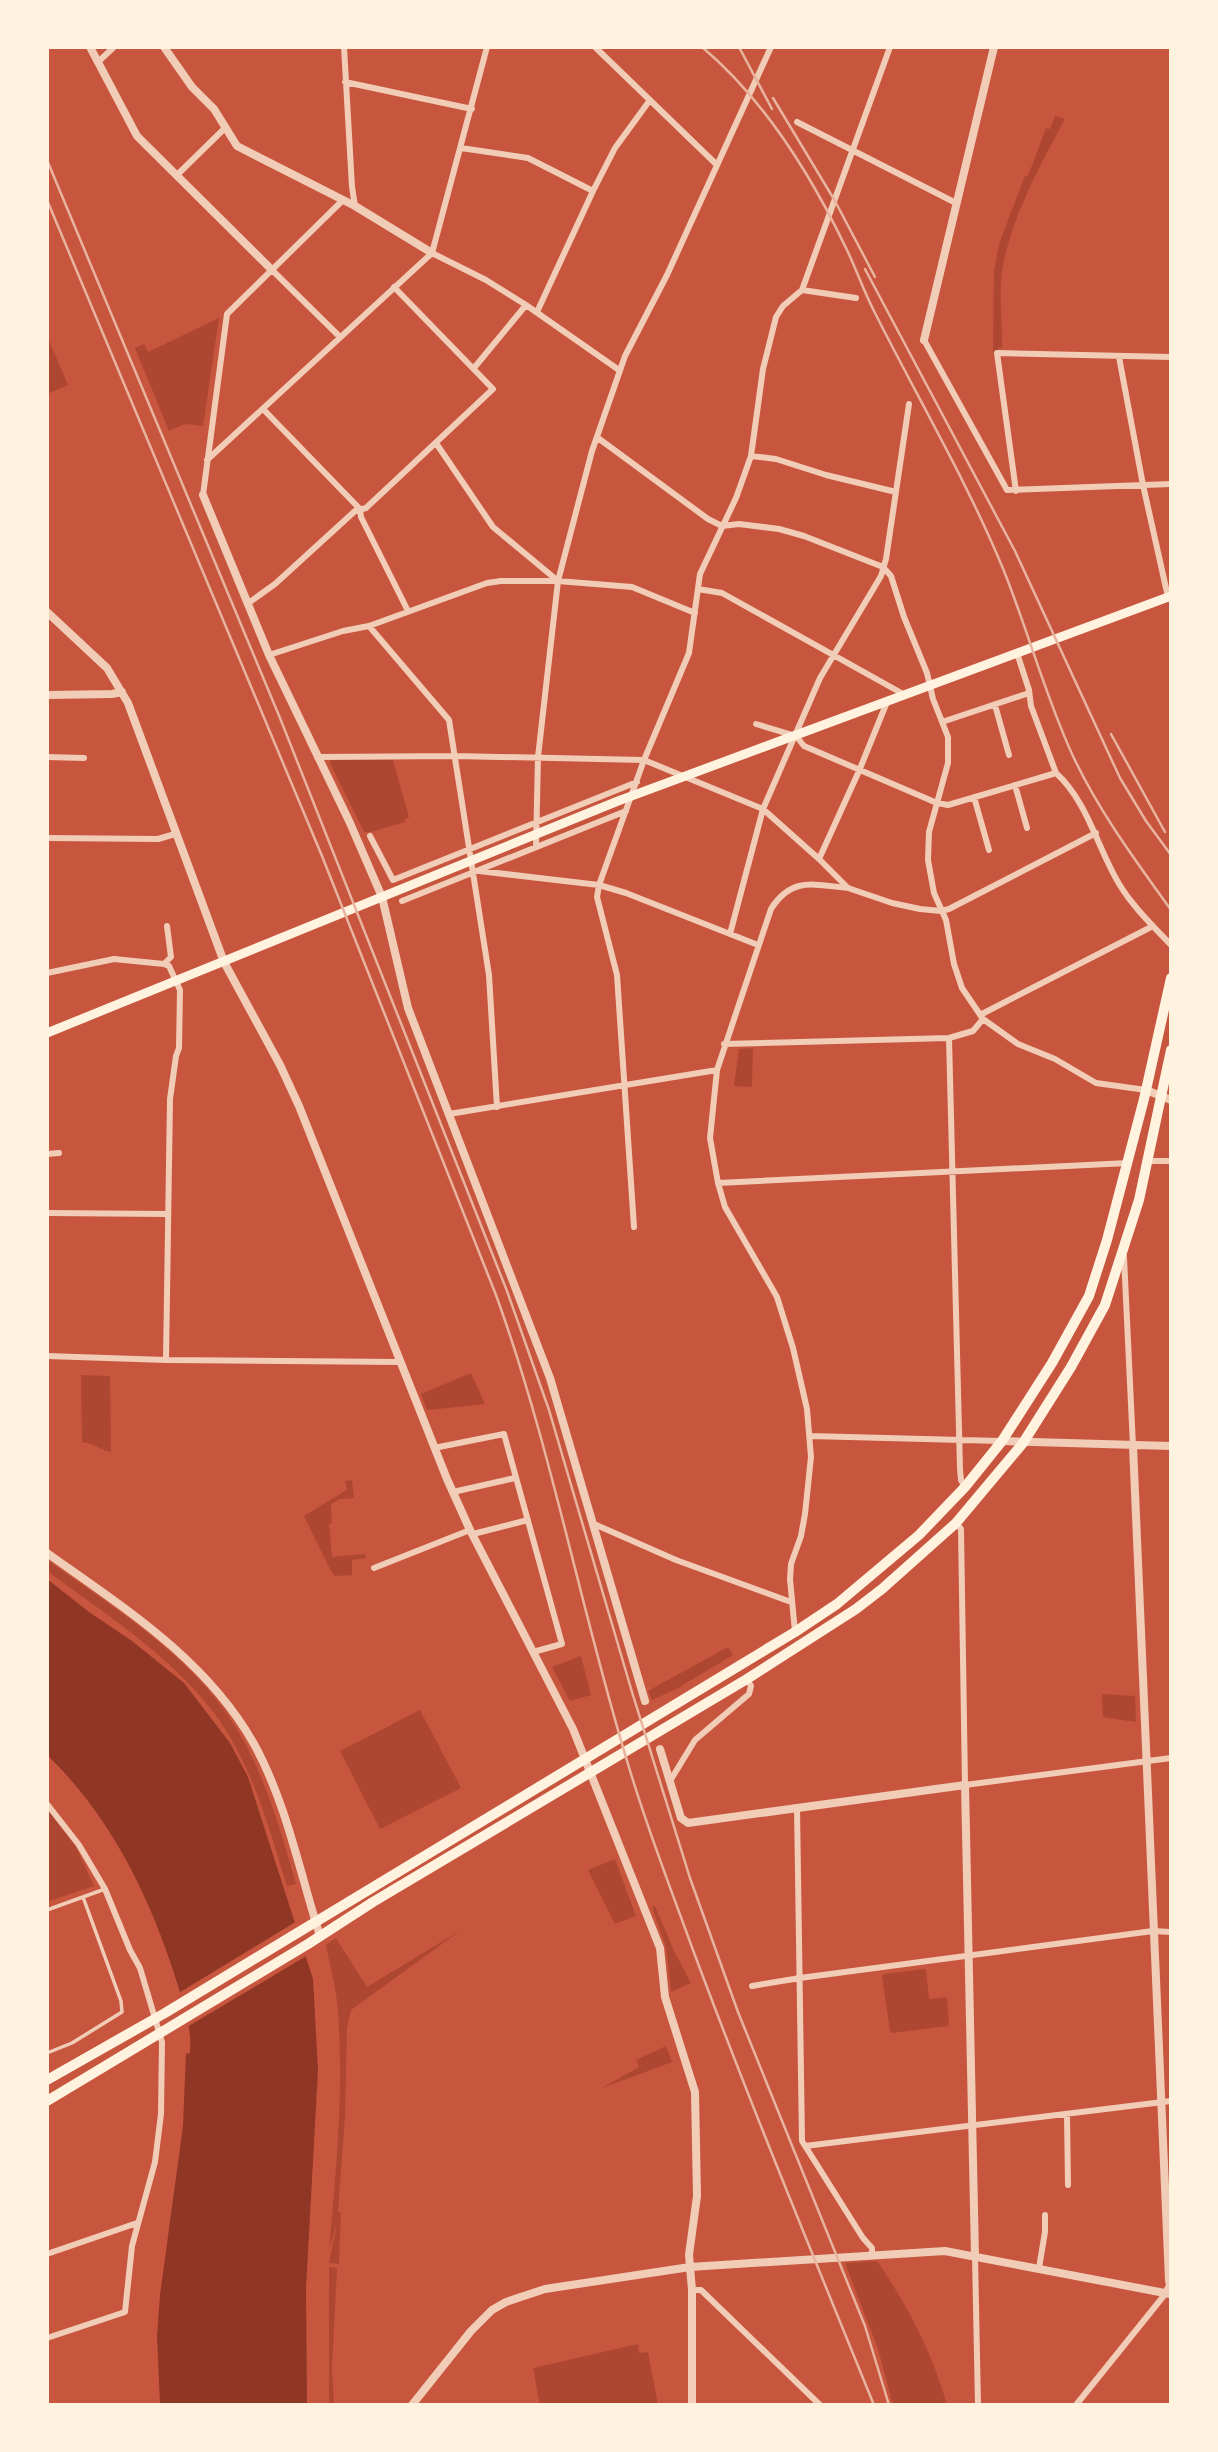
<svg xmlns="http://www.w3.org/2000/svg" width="1218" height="2452" font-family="Cabin,sans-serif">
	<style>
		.green { fill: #ae4732 }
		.water { fill: #8f3625 }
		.pier { fill: #c8553d }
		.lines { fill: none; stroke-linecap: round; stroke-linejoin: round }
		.service { stroke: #f1ccb7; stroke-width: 3.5 }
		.minor { stroke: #f1ccb7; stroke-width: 6 }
		.tertiary { stroke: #f1ccb7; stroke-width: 8 }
		.secondary { stroke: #fff3e0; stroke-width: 9 }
		.trunk { stroke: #fff3e0; stroke-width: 10 }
		.rail { stroke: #e9b49f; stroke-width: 2.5 }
	</style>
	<rect width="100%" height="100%" fill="#c8553d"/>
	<!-- green -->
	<path class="green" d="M 1055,116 L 1065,119 C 1040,165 1005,229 1001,281 C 1000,303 1002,326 1002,347 L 998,348 L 998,350 L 993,353 L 994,271 L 999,244 L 1025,176 L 1028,176 L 1046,128 L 1050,129 Z
		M 219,318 L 203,426 L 185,424 L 169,431 L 135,348 L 144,344 L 148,352 Z
		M 47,336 L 68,385 L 47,394 Z
		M 331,760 L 393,760 L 409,817 L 404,820 L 405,822 L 371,832 L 364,832 L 330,763 Z
		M 753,1048 L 752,1087 L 734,1086 L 739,1049 Z
		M 471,1373 L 485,1404 L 427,1410 L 421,1394 Z
		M 81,1375 L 110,1376 L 111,1452 C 100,1450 94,1443 82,1442 Z
		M 352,1480 L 354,1498 L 340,1499 L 331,1504 L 332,1523 L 329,1524 L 332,1557 L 365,1554 L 366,1558 L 352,1560 L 352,1575 L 335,1576 L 331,1571 L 304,1516 L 347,1490 L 345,1481 Z
		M 47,1560 C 120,1612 202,1662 245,1743 C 269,1788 282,1836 296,1884 L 287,1886 C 268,1825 251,1760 211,1709 C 167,1653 104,1613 47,1571 Z
		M 728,1647 L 733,1655 L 678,1688 L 652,1700 L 648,1691 Z
		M 581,1656 L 591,1695 L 570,1701 L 552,1667 Z
		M 1102,1694 L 1135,1696 L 1136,1722 L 1103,1717 Z
		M 420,1710 L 461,1788 L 380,1829 L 340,1751 Z
		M 47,1809 L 75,1845 L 94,1886 L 47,1902 Z
		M 615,1859 L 636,1916 L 615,1924 L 588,1870 Z
		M 655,1906 L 674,1951 L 691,1983 L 671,1992 L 666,1947 L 652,1907 Z
		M 461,1930 L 351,2010 L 347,2028 L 345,2117 L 338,2212 L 341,2212 L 339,2264 L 329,2263 L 337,2223 L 329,2249 C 336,2171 344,2092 338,2013 C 337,1990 330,1968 326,1945 L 336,1938 L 367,1987 Z
		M 924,1969 L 926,1970 L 929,1999 L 945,1997 L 947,1998 L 949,2023 L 948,2026 L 892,2033 L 890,2031 L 882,1976 L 884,1974 Z
		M 666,2046 L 672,2062 L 600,2089 L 639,2067 L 636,2060 Z
		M 877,2261 C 908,2306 932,2352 947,2405 L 893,2405 L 878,2349 L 845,2263 Z
		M 329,2267 L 337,2268 L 332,2368 L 334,2405 L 329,2405 Z
		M 638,2344 L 639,2353 L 648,2352 L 658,2405 L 540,2405 L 533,2368 Z"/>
	<!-- water -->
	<path class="water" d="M 47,1579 L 89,1612 L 132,1641 L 184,1683 L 230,1743 L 248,1777 L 313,1979 L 318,2070 L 306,2288 L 307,2405 L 160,2405 L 157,2336 L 160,2295 L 183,2126 L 186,2054 L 190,2053 C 192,2022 182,1999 173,1970 C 147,1891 108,1813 47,1755 Z"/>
	<!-- pier -->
	<path class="pier" d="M 297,1921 L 308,1955 L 187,2027 L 177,1994 Z"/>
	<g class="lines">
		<!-- service -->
		<path class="service" d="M 47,1910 L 105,1889
			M 47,2053 L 72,2043 L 122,2012 L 121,2001 L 83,1897"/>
		<!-- minor -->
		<path class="minor" d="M 344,47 L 352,187 L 355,206
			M 595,47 L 717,165
			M 98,62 L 114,47
			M 345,82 L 472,109
			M 797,122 L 956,203
			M 461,148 L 528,158 L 593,191
			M 177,175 L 225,128
			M 432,253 L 486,280 L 526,305 L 619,370
			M 272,270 L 340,337
			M 802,290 L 856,298
			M 537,312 L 593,191 L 615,148 L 650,100
			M 924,340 L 1007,490 L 1171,484
			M 1119,357 L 1143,485 L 1168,597
			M 474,368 L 526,305
			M 263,409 L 360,509 L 361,517 L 408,611
			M 598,438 L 708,519 L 722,526 L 739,524 L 779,529 L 804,536 L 883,567 L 891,576 L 904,617 L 927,673 L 933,699 L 948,737 L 948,763 L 929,832 L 928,860 L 934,893 L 946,920 L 954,964 L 962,988 L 983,1019 L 1018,1044 L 1055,1059 L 1096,1083 L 1146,1090
			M 436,443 L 493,527 L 558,581
			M 751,456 L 776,459 L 826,475 L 896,492
			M 207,460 L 432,253 L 487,47
			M 1016,491 L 997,353 L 1171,357
			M 203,495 L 227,314 L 343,200
			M 698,589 L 722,593 L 905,695
			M 247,604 L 275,584 L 355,511 L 366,508 L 493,389 L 394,287
			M 369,626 L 449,720 L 489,975 L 497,1107
			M 1017,653 L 1029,690 L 1031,706 L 1056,773
			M 269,655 L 343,631 L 369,626 L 487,583 L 501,581 L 558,581 L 632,587 L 695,613
			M 995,705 L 1009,755
			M 942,722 L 1029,693
			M 756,724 L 796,736 L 804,746 L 937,803 L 948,805 L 1056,773 C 1089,803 1098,851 1121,887 C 1134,908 1154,927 1171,945
			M 47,757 L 84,758
			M 317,757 L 455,756 L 644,760 L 763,809 L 819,859 L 848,888 L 892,903 L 920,909 L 941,911 L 949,909 L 1096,833
			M 1015,785 L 1027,828
			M 974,797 L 989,850
			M 370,836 L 393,880 L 637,782
			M 47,838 L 158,839 L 175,834
			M 536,846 L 538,757 L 558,581 L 592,451 L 625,356 L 667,275 L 771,47
			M 819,859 L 859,771 L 887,702
			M 479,871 L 599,885 L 626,893 L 758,945
			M 402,901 L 626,811
			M 730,934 L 763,809 L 820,678 L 881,576 L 886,559 L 909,404
			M 164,964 L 171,957 L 167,926
			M 47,973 L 114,959 L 164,964 L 169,966 L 180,990 L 179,1048 L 176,1056 L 170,1099 L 166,1360
			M 980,1015 L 1153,926
			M 949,1038 L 960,1469 L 961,1480 L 965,1487
			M 724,1044 L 949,1038 L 973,1031 L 983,1019
			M 449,1114 L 717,1070
			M 47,1154 L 59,1153
			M 1147,1161 L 1171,1161
			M 718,1183 L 1128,1163
			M 47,1213 L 168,1214
			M 634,1227 L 617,975 L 597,897 L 599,885 L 644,760 L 689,653 L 700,574 L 736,498 L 751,456 L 763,369 L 776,317 L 783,306 L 802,290 L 890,47
			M 1124,1257 L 1133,1446
			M 47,1356 L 166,1360 L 400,1362
			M 810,1436 L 1000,1441
			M 434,1448 L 504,1434 L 562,1644 L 533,1652
			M 453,1492 L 515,1478
			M 956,1523 L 961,1529 L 965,1785 L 1171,1758
			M 594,1524 L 676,1560 L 791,1602
			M 473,1534 L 528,1520
			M 374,1568 L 470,1530
			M 795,1632 L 790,1579 L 791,1564 L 801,1536 L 805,1514 L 811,1457 L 807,1409 L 793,1348 L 777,1297 L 725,1207 L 718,1183 L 710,1138 L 717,1070 L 771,909 C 792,876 814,885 848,888
			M 670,1781 L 695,1740 L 749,1694 L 751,1686 L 747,1679
			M 47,1804 L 79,1845 L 105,1889 L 130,1950 L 140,1968 L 162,2042 L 161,2114 L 155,2162 L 132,2246 L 125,2312 L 47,2338
			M 797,1807 L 802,2141 L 863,2238 L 872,2248 L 872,2255
			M 752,1986 L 800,1978 L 1153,1931 L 1171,1932
			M 1067,2114 L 1068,2185
			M 805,2146 L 1171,2101
			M 47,2254 L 137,2223
			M 975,2256 L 978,2405
			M 1039,2268 L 1045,2232 L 1045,2215
			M 692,2290 L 701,2290 L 820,2405
			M 1076,2405 L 1166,2293"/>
		<!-- tertiary -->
		<path class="tertiary" d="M 90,47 L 137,136 L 272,270
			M 164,47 L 192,87 L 214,109 L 237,146 L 355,206 L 432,253
			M 924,340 L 994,47
			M 203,495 L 269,655 L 350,823 L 382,897 L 408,1008 L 550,1378 L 645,1701
			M 47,612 L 107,668 L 128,703 L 224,962 L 280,1065 L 299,1106 L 447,1479 L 470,1530 L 573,1729 L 660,1948 L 665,1997 L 695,2092 L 697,2196 L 689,2255 L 692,2290 L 692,2405
			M 47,695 L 112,694 L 122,692
			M 1146,1090 L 1171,1100
			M 1002,1441 L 1171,1446
			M 1133,1446 L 1169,2280 L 1170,2286 L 1166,2293
			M 47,1553 C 124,1608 206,1659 254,1744 C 286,1802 300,1873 320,1936
			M 660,1749 L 681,1818 L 688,1823 L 965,1785 L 975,2256
			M 412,2405 L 471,2331 L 492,2310 L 506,2302 L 545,2289 L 690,2267 L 945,2251 L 1170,2294"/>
		<!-- secondary -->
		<path class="secondary" d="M 47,1033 L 618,801 L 1171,596"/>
		<!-- trunk -->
		<path class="trunk" d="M 47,2080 L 165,2013 L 795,1632 L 837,1604 L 919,1535 L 965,1487 L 1002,1441 L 1052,1363 L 1089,1296 L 1107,1240 L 1144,1099 L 1171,978
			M 47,2101 L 308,1944 L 373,1902 L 747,1679 L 856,1609 L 882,1589 L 956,1523 L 1023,1443 L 1071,1367 L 1105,1305 L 1139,1200 L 1171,1050"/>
		<!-- rail -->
		<path class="rail" d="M 702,47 C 764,99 811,175 846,248 C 856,268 863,290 874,311 C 917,397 967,481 1004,571 C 1028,631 1045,695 1072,754 C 1098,810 1135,860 1171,910
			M 739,47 L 772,109
			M 773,98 L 835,201 L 875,277
			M 47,160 L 280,718 L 507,1291 L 549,1410 L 632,1692 L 690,1878 L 738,2012 L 865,2326 L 889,2405
			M 47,200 L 322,856 L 496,1295 C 553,1452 582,1618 632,1777 C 650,1836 672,1892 693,1950 C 750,2103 812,2253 874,2405
			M 865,269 L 1015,551 L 1120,778 L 1146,821 L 1171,855
			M 1111,734 L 1165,832"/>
	</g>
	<!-- border -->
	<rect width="1218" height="2452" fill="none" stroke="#fff3e0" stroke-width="98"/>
</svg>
